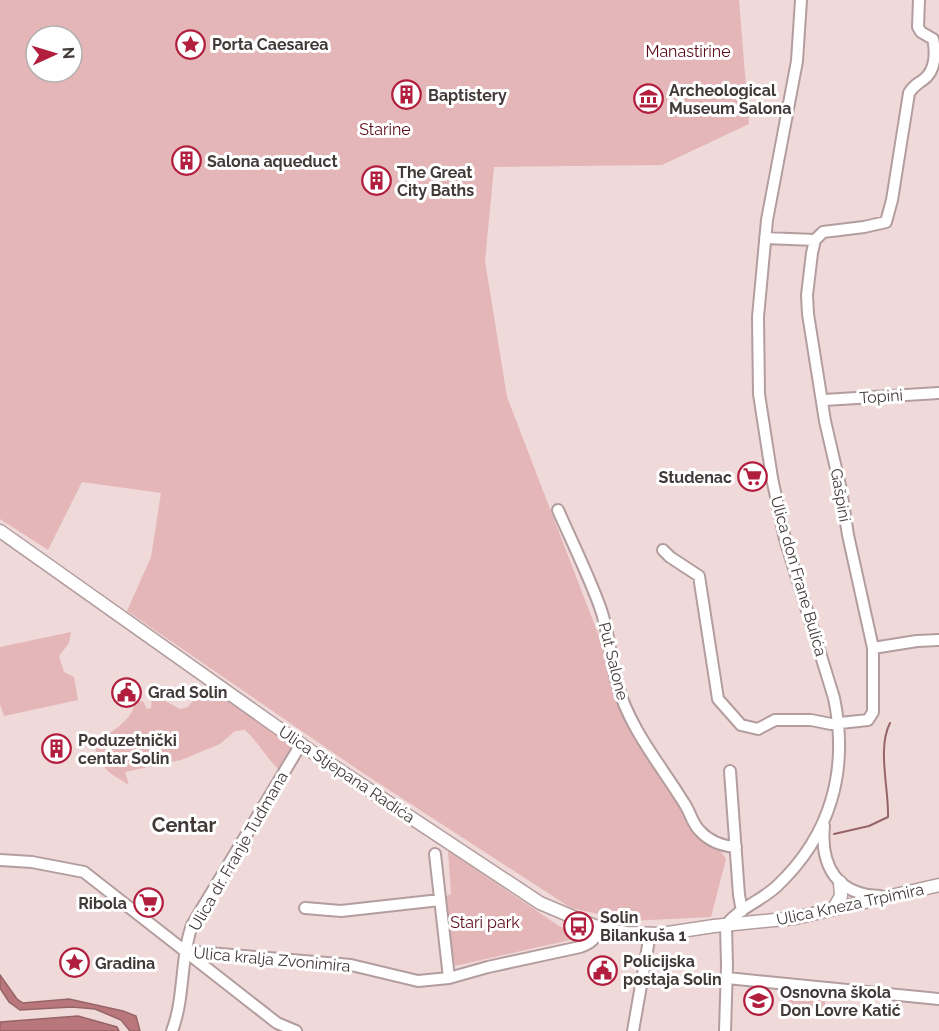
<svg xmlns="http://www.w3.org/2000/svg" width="939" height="1031" font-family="Raleway,sans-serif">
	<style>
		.green { fill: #e4b6b8; fill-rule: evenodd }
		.water { fill: #ba777b; stroke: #966467; stroke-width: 1.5 }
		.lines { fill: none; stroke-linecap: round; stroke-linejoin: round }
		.stream { stroke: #966467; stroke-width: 2 }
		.minor-casing { stroke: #b39d9e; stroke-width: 14 }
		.major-casing { stroke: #b39d9e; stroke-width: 15 }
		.minor { stroke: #fff; stroke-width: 10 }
		.major { stroke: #fff; stroke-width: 12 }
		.labels { text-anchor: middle; stroke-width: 6; stroke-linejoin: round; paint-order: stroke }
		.poi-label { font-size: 16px; font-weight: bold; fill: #423939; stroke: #fff; text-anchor: start }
		.park-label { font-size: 16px; fill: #5b081b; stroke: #fff }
		.street-label { font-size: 16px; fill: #423939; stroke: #fff }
		.quarter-label { font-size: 20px; font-weight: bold; fill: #423939; stroke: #fff }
	</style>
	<rect width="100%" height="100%" fill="#f0d9d9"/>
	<!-- green -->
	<path class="green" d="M 0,0 L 739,0 L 749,124 L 662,165 L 494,167 L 485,261 L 507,397 L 617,683 L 668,777 L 726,859 L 711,917 L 629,921 L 571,908 L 360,771 L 127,611 L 151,557 L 161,493 L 82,482 L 48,550 L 0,519 ZM 36,36 L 72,36 L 72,72 L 36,72 Z
		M 71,632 L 69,643 L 59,656 L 64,672 L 74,677 L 78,700 L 4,716 L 0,704 L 0,647 Z
		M 201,690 L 229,701 L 295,748 L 281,772 C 267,759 259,743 245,730 L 235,731 L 220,744 L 181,760 L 125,772 L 129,785 C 110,773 97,768 95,744 C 109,733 132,721 135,703 L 143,701 L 147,709 L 151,708 L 152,698 L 160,698 L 180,709 L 188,707 Z
		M 448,851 L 559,926 L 579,935 L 579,938 L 455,966 L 444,897 L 451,894 Z
		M 784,989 L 825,991 L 825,1011 L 783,1011 Z"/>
	<!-- water -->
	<path class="water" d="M 0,975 L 17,999 L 23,1003 L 69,999 L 123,1011 L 136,1016 L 140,1031 L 130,1031 L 121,1020 L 95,1009 L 72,1007 L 20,1010 L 9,1002 L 0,988 Z
		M 78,1016 L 117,1027 L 119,1031 L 0,1031 L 0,1022 Z"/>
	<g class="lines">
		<!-- stream -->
		<path class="stream" d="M 834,834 L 869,826 L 888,817 C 889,789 877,748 890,723"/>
		<defs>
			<path id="minor" d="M 765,238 L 815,240
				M 824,400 L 939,393
				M 558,510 C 572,542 588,574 600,607 C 609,631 610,658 617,683 C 629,728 660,764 684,803 C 690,811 692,824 700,831 C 710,842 722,846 736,847
				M 663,550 L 670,557 L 699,576 L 718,699 L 741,725 L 758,729 L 775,720 L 811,720 L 831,724 L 868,720 L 873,712 L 873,648 L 848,535 L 841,490 L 825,421 L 808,314 L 807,295 L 812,253 L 815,240 L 823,232 L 864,227 L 886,222 L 892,200 L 909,93 C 914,85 916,85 923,80 C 936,71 936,52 933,39 L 921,32 L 918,27 L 919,0
				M 873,648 L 917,641 L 939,640
				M 730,771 L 739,895 L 742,911
				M 824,826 C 820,867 838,895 880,896
				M 435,854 L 449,978
				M 0,860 L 32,862 L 84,872 L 277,1023 L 296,1031
				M 305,908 L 341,911 L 440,900
				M 185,951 L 351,965 L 418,981 L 449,978 L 488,967 L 580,947 C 591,943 596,939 599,928
				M 727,978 L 939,999
				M 172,1031 C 185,997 180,959 192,925 L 301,744
				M 633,1031 L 650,934
				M 725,1031 L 727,966 L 726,925 C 739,908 761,901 777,886 C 831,835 849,770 834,698 L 785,539 L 772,478 L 759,394 L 758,317 L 767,220 L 797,61 L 801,0"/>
			<path id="major" d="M 0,531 L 315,754 L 540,903 L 599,928 L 626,933 L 661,934 L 714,926 L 795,918 L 939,885
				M 834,908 L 841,896 L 840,882"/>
		</defs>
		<!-- minor casing -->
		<use href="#minor" class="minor-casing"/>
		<!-- major casing -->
		<use href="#major" class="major-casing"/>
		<!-- minor -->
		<use href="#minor" class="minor"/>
		<!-- major -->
		<use href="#major" class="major"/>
	</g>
	<!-- icons -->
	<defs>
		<symbol id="sight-ring" viewBox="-11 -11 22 22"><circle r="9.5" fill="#fff" stroke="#b21f3e" stroke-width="1.5"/><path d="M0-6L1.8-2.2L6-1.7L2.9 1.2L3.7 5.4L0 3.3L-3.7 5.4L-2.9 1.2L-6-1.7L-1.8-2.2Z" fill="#b21f3e"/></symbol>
		<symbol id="building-ring" viewBox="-11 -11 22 22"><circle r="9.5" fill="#fff" stroke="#b21f3e" stroke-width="1.5"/><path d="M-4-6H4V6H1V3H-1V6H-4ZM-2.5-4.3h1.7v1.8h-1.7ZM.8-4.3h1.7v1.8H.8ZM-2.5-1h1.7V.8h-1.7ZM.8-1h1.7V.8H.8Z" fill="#b21f3e"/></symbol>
		<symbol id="museum-ring" viewBox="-11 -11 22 22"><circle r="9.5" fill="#fff" stroke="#b21f3e" stroke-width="1.5"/><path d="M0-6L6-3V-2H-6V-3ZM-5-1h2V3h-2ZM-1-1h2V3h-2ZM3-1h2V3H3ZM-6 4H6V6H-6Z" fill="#b21f3e"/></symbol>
		<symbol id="supermarket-ring" viewBox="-11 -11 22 22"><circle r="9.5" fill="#fff" stroke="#b21f3e" stroke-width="1.5"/><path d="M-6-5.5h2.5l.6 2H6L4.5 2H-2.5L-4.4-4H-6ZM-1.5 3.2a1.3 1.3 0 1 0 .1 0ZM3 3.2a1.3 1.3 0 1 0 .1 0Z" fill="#b21f3e"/></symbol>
		<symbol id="civic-ring" viewBox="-11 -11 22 22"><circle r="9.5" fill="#fff" stroke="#b21f3e" stroke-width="1.5"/><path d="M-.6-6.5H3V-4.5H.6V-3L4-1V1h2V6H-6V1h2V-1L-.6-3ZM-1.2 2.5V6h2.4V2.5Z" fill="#b21f3e"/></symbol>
		<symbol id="bus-ring" viewBox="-11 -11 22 22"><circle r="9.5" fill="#fff" stroke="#b21f3e" stroke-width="1.5"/><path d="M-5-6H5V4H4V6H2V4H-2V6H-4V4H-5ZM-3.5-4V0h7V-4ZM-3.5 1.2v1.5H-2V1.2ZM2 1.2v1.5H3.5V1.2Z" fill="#b21f3e"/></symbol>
		<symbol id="school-ring" viewBox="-11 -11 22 22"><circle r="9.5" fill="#fff" stroke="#b21f3e" stroke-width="1.5"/><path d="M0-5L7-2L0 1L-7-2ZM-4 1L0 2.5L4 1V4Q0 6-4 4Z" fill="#b21f3e"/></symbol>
	</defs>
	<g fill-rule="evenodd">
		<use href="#sight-ring" x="174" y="28" width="33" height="33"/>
		<use href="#building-ring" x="390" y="78" width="33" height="33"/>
		<use href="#museum-ring" x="632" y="82" width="33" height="33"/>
		<use href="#building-ring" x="170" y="144" width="33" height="33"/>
		<use href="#building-ring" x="360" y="164" width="33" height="33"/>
		<use href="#supermarket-ring" x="736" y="460" width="33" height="33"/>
		<use href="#civic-ring" x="110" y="676" width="33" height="33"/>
		<use href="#building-ring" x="40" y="732" width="33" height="33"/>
		<use href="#supermarket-ring" x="132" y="886" width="33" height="33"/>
		<use href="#bus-ring" x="562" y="910" width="33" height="33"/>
		<use href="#sight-ring" x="58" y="946" width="33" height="33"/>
		<use href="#civic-ring" x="586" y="954" width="33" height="33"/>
		<use href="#school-ring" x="742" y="984" width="33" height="33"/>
	</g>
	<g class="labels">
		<!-- poi labels -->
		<g class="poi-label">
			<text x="212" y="50">Porta Caesarea</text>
			<text x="669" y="96">Archeological<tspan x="669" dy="18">Museum Salona</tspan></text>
			<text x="428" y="101">Baptistery</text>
			<text x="207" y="167">Salona aqueduct</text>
			<text x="397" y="178">The Great<tspan x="397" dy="18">City Baths</tspan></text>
			<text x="732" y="483" text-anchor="end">Studenac</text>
			<text x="148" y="698">Grad Solin</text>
			<text x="78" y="746">Poduzetnički<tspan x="78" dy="18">centar Solin</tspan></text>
			<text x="127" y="909" text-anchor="end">Ribola</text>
			<text x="600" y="923">Solin<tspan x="600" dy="18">Bilankuša 1</tspan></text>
			<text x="623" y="967">Policijska<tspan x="623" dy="18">postaja Solin</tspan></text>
			<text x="95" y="969">Gradina</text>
			<text x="780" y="998">Osnovna škola<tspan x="780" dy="18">Don Lovre Katić</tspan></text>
		</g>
		<!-- park labels -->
		<g class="park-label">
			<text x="688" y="57">Manastirine</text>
			<text x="385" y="135">Starine</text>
			<text x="485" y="928">Stari park</text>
		</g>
		<!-- street labels -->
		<g class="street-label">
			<text transform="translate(881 396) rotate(-4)" y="6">Topini</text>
			<text transform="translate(841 495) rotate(80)" y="6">Gašpini</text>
			<text transform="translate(799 576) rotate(74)" y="6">Ulica don Frane Bulića</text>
			<text transform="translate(614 661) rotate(76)" y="6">Put Salone</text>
			<text transform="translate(347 774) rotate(34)" y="6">Ulica Stjepana Radića</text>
			<text transform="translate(238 851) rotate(-60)" y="6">Ulica dr. Franje Tuđmana</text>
			<text transform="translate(850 904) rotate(-12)" y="6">Ulica Kneza Trpimira</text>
			<text transform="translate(272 959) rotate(5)" y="6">Ulica kralja Zvonimira</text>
		</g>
		<!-- quarter labels -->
		<g class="quarter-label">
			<text x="184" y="832">Centar</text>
		</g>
	</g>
	<!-- north arrow -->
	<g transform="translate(54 54) rotate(86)"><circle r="28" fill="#ffffff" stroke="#b3b0b0" stroke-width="1.5"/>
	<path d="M0-4.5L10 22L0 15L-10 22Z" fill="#b21f3e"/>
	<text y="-9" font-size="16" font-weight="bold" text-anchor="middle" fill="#423939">N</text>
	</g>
</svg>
